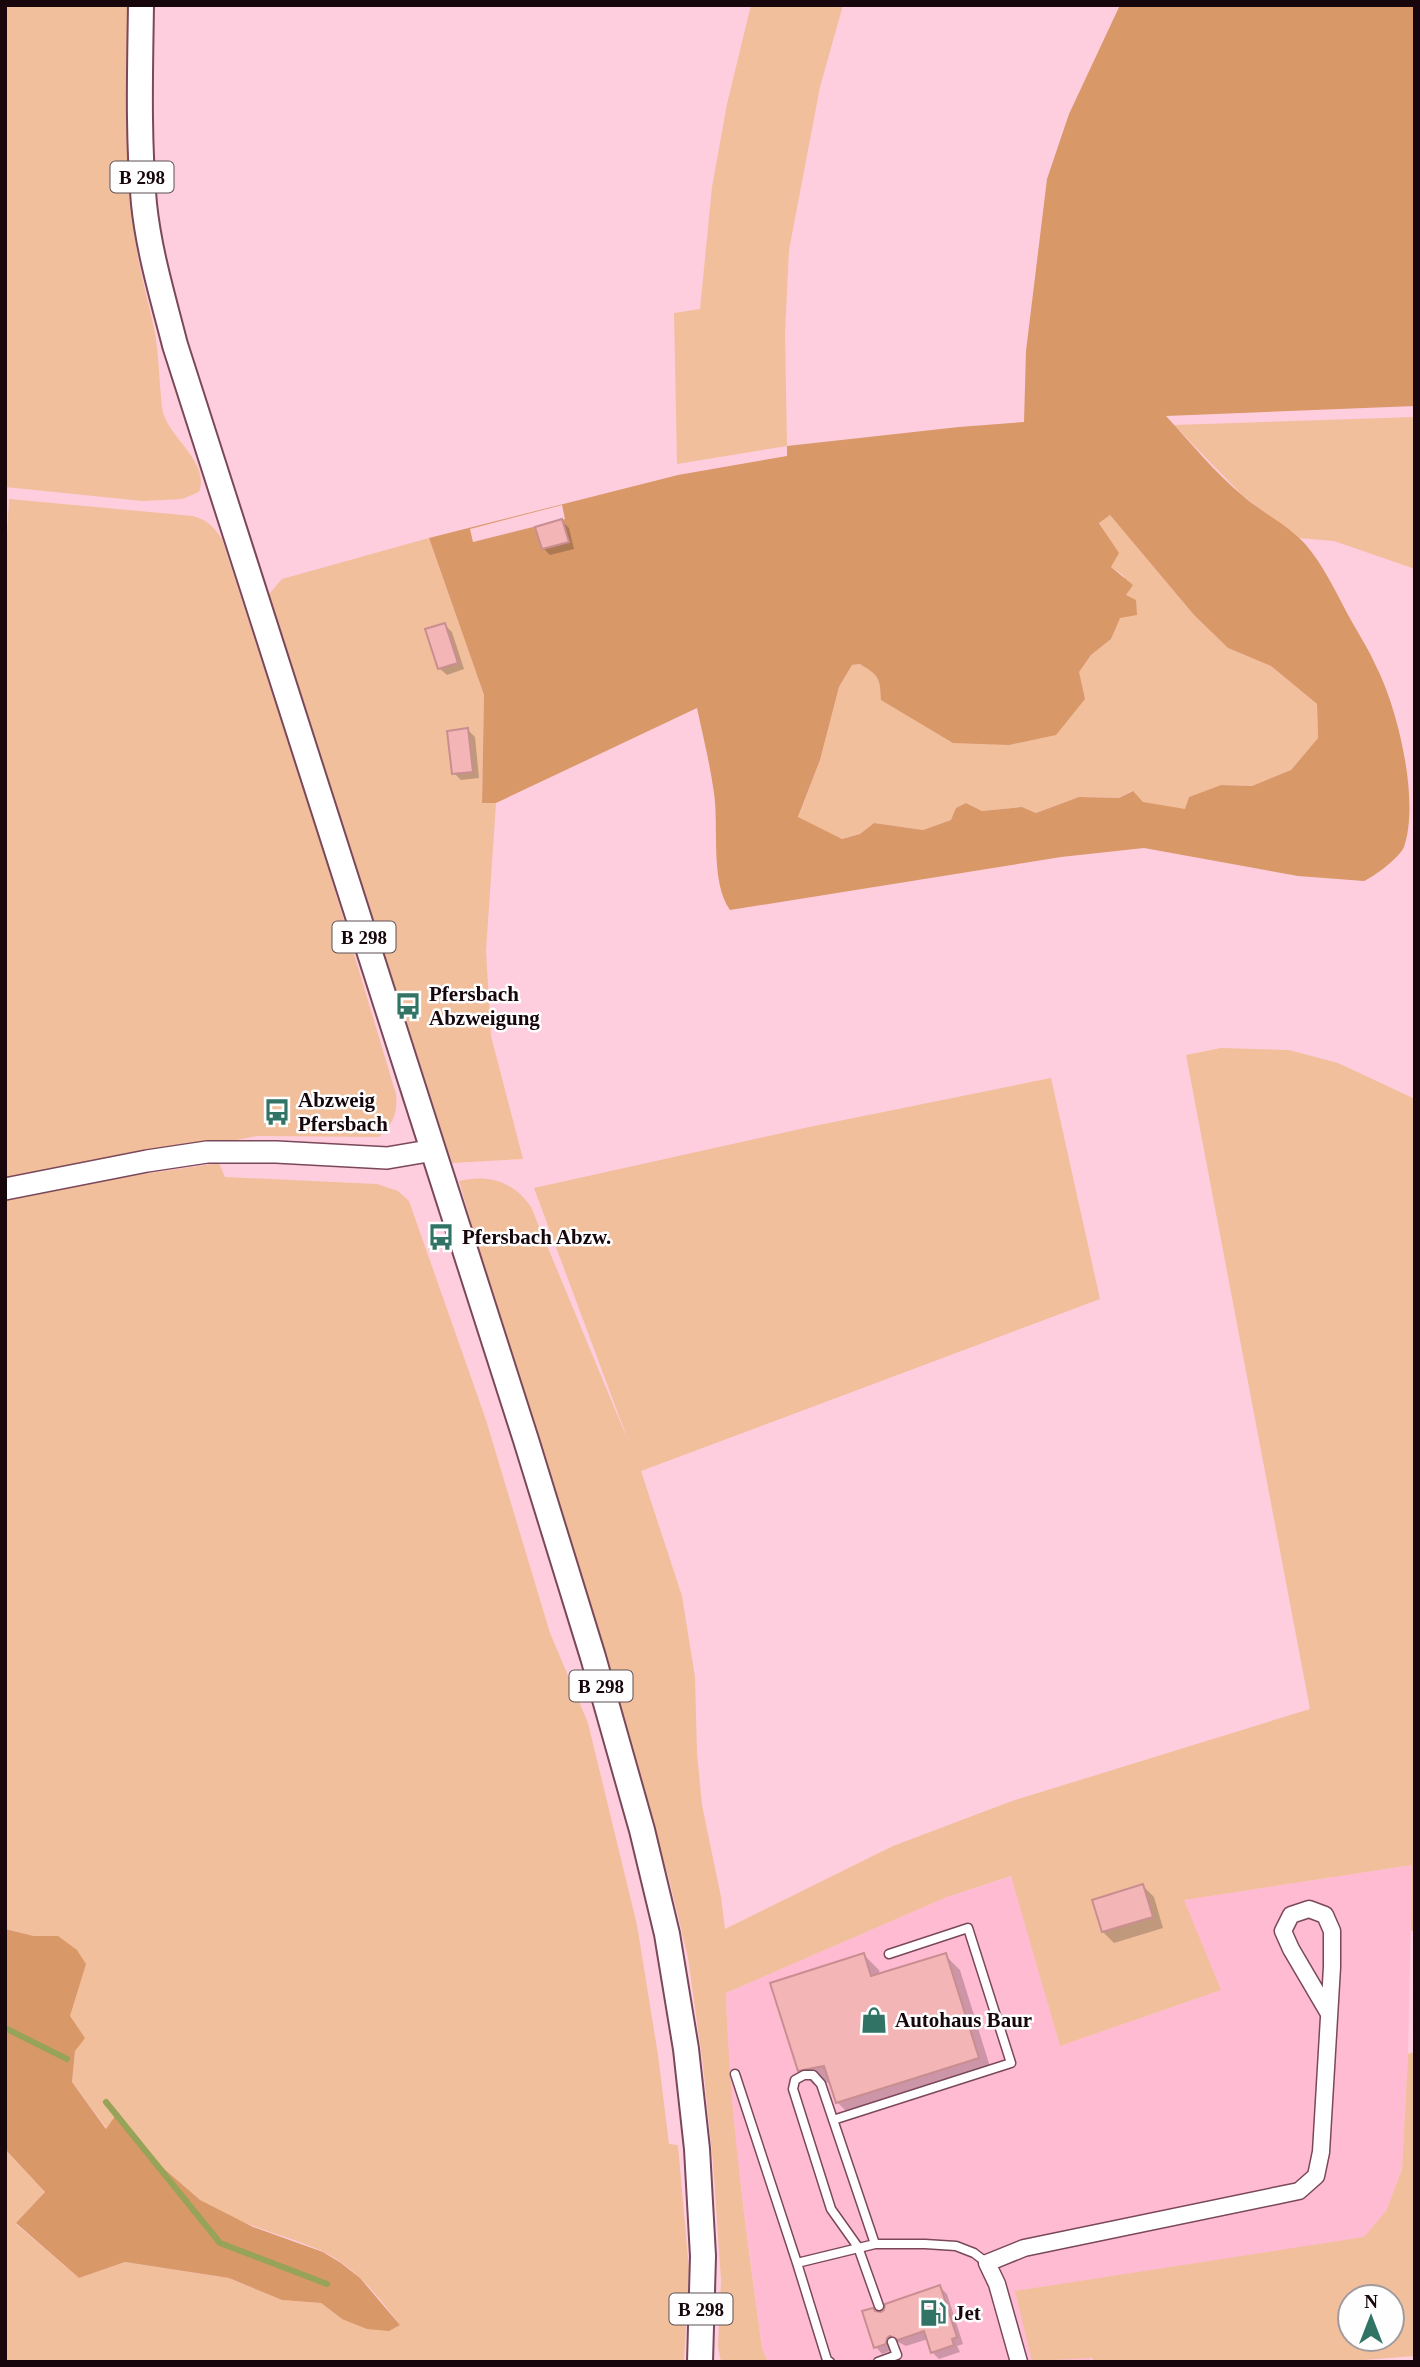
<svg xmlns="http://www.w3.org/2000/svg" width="1420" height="2367" font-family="Georgia,serif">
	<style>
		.built { fill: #ffbbd2 }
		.green { fill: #f1bf9c; fill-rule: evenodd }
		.forest { fill: #d99868; fill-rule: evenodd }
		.shadow { fill: #0003 }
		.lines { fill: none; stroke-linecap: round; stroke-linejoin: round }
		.stream { stroke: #97a358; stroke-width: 6 }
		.building { fill: #f4b5b7; stroke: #c98e90; stroke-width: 2 }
		.service-casing { stroke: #7a485a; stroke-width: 11 }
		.minor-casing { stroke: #7a485a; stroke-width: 19 }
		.secondary-casing { stroke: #7a485a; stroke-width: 24 }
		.primary-casing { stroke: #7a485a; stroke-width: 28 }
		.service { stroke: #fff; stroke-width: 8 }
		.minor { stroke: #fff; stroke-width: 16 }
		.secondary { stroke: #fff; stroke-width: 21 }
		.primary { stroke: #fff; stroke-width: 24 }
		.labels { text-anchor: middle; stroke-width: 5; stroke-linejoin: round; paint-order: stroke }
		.shield { fill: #fefefe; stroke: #5d5055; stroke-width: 2 }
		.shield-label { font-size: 19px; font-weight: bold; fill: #18060d }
		.poi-label { font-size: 21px; font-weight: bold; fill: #18060d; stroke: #fefefe; text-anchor: start }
	</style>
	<rect width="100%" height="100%" fill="#fecede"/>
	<!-- built -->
	<path class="built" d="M 1412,1865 L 1408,2054 L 1402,2168 L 1386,2211 L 1364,2238 L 1016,2291 L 1094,2362 L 768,2362 L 762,2348 L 735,2144 L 728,2063 L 726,1993 L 947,1897 L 1012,1876 L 1060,2046 L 1221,1990 L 1183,1900 Z"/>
	<!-- green -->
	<path class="green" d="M 5,5 L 129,5 C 129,84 123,166 136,245 C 140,273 148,300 154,328 C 159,354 159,381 162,407 C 165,436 211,461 199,492 L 182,499 L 143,501 L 5,487 Z
		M 751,5 L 843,5 L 820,87 L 789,250 L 785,333 L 787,446 L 677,464 L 674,313 L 700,309 L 712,187 L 727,104 Z
		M 1415,417 L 1415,569 L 1334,541 L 1298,538 L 1242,495 L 1174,425 Z
		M 9,499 L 193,516 C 207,520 214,527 222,539 L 322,847 L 396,1094 C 398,1112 393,1125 379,1137 L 257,1136 L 5,1183 L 5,571 Z
		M 1110,515 L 1194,615 L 1228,648 L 1271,666 L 1317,704 L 1318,738 L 1291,770 L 1252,786 L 1221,785 L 1189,797 L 1185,810 L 1142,802 L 1132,791 L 1119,798 L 1079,797 L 1036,813 L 1022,807 L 982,811 L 966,803 L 951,820 L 923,830 L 874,823 L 860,834 L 842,839 L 798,818 L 820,760 L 839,687 L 852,665 L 860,664 C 879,676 880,677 882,700 L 953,742 L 1085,699 L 1078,672 L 1091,655 L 1111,639 L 1126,595 L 1124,576 L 1111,567 L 1118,553 L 1099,522 Z
		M 429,538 L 484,695 L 482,802 L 496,803 L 486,951 L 491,1036 L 523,1159 L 452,1163 L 302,698 L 269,603 L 269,594 L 282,579 Z
		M 1221,1048 L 1289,1050 L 1338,1063 L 1415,1099 L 1415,1931 L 1411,1931 L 1412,1865 L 1184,1900 L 1221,1990 L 1060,2046 L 1011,1876 L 947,1897 L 726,1993 C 729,2112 746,2230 762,2348 L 768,2362 L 721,2362 L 718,2347 L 721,2280 L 713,2163 L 703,2065 L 688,1958 L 669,1879 L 630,1746 L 533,1434 L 459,1181 C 487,1174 514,1181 531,1207 L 629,1443 L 534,1188 L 809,1127 L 1051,1078 L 1100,1299 L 641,1471 L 682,1596 L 695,1677 L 697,1753 L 702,1805 L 721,1897 L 725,1929 L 893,1846 L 1012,1801 L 1310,1709 L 1186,1055 Z
		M 219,1163 L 225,1177 L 377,1184 L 398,1191 L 409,1201 L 486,1420 L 550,1633 L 588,1723 L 637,1925 L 658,2055 L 669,2144 L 678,2145 L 689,2270 L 684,2362 L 5,2362 L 5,2149 L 45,2192 L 16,2224 L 79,2278 L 125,2262 L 229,2278 L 282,2300 L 321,2303 L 342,2319 L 400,2325 C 379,2297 354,2266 322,2251 C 281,2233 236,2225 198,2199 C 165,2175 142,2146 118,2113 L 107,2129 L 72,2082 L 75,2051 L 58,1936 L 34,1936 L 5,1929 L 5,1200 L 122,1177 Z
		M 1415,2052 L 1415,2356 L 1338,2362 L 1094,2362 L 1092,2358 L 1032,2361 L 1015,2291 L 1364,2237 L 1386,2211 L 1402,2169 L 1408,2054 ZM 1350,2297 L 1392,2297 L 1392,2339 L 1350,2339 Z"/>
	<!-- forest -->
	<path class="forest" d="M 1120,5 L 1415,5 L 1415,406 L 1166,416 C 1191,443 1215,473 1243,496 C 1263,513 1289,526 1306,545 C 1323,565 1335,590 1347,613 C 1356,630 1367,646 1375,664 C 1398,708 1420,801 1404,847 C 1399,858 1375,876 1364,881 L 1298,876 L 1144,848 L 1061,857 L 730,910 C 710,882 719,827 714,793 C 710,764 703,736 697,708 L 496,803 L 482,803 L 484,695 L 429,538 L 678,475 L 787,456 L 787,446 L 959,427 L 1024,422 L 1026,351 L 1047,179 L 1069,114 ZM 562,505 L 565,519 L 473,542 L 470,529 ZM 1110,515 L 1194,615 L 1228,648 L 1271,666 L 1317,704 L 1318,738 L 1291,770 L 1252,786 L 1221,785 L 1189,797 L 1185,809 L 1143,802 L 1133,791 L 1119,798 L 1079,797 L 1036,813 L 1022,807 L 982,811 L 966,803 L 956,808 L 951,820 L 923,830 L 874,823 L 860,834 L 842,839 L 798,817 L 820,760 L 839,687 L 852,665 L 860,664 C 879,676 880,677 881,700 L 953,743 L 1009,745 L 1056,735 L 1085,699 L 1079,672 L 1091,655 L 1111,639 L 1120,618 L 1137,615 L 1136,600 L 1126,595 L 1133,585 L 1111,567 L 1119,553 L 1099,523 Z
		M 5,1929 L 34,1936 L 58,1936 L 77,1950 L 86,1964 L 70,2016 L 85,2038 L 75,2051 L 72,2082 L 106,2129 L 118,2112 L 148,2155 L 200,2200 L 253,2227 L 323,2252 L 341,2263 L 360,2278 L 400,2325 L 389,2331 L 367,2329 L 342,2319 L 321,2303 L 282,2300 L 229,2278 L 125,2262 L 79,2278 L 16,2223 L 45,2192 L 5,2149 Z"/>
	<!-- shadow -->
	<path class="shadow" d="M 562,521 L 569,528 L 574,549 L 550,555 L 543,548 Z
		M 445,625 L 452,632 L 464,669 L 447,675 L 439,668 Z
		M 468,730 L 475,737 L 479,778 L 461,780 L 454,773 Z
		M 1143,1886 L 1154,1897 L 1163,1928 L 1114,1943 L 1103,1932 Z
		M 864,1955 L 879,1970 L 880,1975 L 945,1955 L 960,1970 L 992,2073 L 852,2117 L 837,2102 L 831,2082 L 814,2085 L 799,2070 Z
		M 940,2287 L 947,2294 L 963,2344 L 957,2346 L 960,2352 L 939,2359 L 932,2352 L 928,2339 L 906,2346 L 898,2342 L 893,2345 L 892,2350 L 882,2354 L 876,2347 L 881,2314 Z"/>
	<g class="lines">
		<!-- stream -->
		<path class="stream" d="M 5,2028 L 67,2059
			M 106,2102 L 220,2243 L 327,2284"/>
	</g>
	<!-- building -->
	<path class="building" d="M 562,519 L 569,542 L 542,549 L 535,527 Z
		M 445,623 L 458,663 L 438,669 L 425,629 Z
		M 468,728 L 473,772 L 452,774 L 447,731 Z
		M 1143,1884 L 1153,1917 L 1102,1932 L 1092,1900 Z
		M 864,1953 L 871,1976 L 946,1953 L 979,2058 L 836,2103 L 824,2066 L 798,2071 L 770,1983 Z
		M 940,2285 L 957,2337 L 952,2339 L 954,2345 L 931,2353 L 924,2331 L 898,2340 L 890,2336 L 887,2338 L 886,2344 L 874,2348 L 862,2311 L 873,2308 L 875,2311 L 881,2312 L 884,2310 L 885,2304 Z"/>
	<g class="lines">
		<defs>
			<path id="service" d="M 735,2074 L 797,2263 L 875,2244 L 925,2244 L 956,2246 L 974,2253 L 987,2263
				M 833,2120 L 1011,2063 L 968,1928 L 889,1954
				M 875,2244 L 821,2084 L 813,2075 L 804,2075 L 795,2080 L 793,2089 L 831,2209 L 858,2247 L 879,2306
				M 797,2263 L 827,2360 L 830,2362
				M 878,2362 L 897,2355 L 892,2342"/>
			<path id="minor" d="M 1019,2362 L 997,2284 L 987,2263 L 1024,2248 L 1299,2191 L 1316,2176 L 1321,2152 L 1332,1967 L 1332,1931 L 1325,1915 L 1309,1909 L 1291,1915 L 1283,1931 L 1291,1949 L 1328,2012"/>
			<path id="secondary" d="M 5,1189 L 147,1161 L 207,1152 L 276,1152 L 387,1158 L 434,1150"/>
			<path id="primary" d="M 141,5 C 140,71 138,138 144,204 C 149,252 163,298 175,345 L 526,1440 L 593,1657 L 642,1830 L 667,1934 L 686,2049 L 697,2149 L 703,2256 L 700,2362"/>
		</defs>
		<!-- service casing -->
		<use href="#service" class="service-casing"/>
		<!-- minor casing -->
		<use href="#minor" class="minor-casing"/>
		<!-- secondary casing -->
		<use href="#secondary" class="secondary-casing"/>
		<!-- primary casing -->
		<use href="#primary" class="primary-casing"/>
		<!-- service -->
		<use href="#service" class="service"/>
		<!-- minor -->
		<use href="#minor" class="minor"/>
		<!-- secondary -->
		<use href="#secondary" class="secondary"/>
		<!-- primary -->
		<use href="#primary" class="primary"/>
	</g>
	<!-- icons -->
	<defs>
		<symbol id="bus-bare" viewBox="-9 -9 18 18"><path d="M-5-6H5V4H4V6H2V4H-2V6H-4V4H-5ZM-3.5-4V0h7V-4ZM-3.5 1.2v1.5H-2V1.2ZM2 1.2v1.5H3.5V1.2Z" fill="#317465" stroke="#fefefe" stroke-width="2.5" paint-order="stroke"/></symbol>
		<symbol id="shop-bare" viewBox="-9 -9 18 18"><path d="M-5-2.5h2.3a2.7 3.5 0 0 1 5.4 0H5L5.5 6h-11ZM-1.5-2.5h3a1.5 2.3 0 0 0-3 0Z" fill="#317465" stroke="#fefefe" stroke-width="2.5" paint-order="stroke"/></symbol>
		<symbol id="fuel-bare" viewBox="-9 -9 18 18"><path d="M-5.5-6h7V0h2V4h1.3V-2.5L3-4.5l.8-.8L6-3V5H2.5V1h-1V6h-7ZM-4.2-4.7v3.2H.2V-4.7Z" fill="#317465" stroke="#fefefe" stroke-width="2.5" paint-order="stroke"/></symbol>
	</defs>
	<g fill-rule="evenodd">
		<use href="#bus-bare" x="389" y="987" width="38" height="38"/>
		<use href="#bus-bare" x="258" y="1093" width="38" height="38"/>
		<use href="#bus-bare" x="422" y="1218" width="38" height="38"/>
		<use href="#shop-bare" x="855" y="2001" width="38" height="38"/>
		<use href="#fuel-bare" x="914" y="2294" width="38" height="38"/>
	</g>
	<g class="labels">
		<!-- shield labels -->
		<g class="shield">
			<rect x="110.5" y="161.5" width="63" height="31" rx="5"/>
			<rect x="332.5" y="921.5" width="63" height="31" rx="5"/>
			<rect x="569.5" y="1670.5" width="63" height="31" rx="5"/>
			<rect x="669.5" y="2293.5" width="63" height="31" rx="5"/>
		</g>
		<g class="shield-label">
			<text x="142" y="184">B 298</text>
			<text x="364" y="944">B 298</text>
			<text x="601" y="1693">B 298</text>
			<text x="701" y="2316">B 298</text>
		</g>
		<!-- poi labels -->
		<g class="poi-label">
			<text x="429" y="1001">Pfersbach<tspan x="429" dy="24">Abzweigung</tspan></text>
			<text x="298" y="1107">Abzweig<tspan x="298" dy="24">Pfersbach</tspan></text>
			<text x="462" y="1244">Pfersbach Abzw.</text>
			<text x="895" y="2027">Autohaus Baur</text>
			<text x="954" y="2320">Jet</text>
		</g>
	</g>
	<!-- border -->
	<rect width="1420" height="2367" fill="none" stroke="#18060d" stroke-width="14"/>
	<!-- north arrow -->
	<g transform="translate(1371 2318)"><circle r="33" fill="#fefefe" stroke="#a29b9e" stroke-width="2"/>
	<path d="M0-5L12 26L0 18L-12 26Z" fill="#317465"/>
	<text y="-10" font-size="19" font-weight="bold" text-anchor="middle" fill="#18060d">N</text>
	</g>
</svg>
